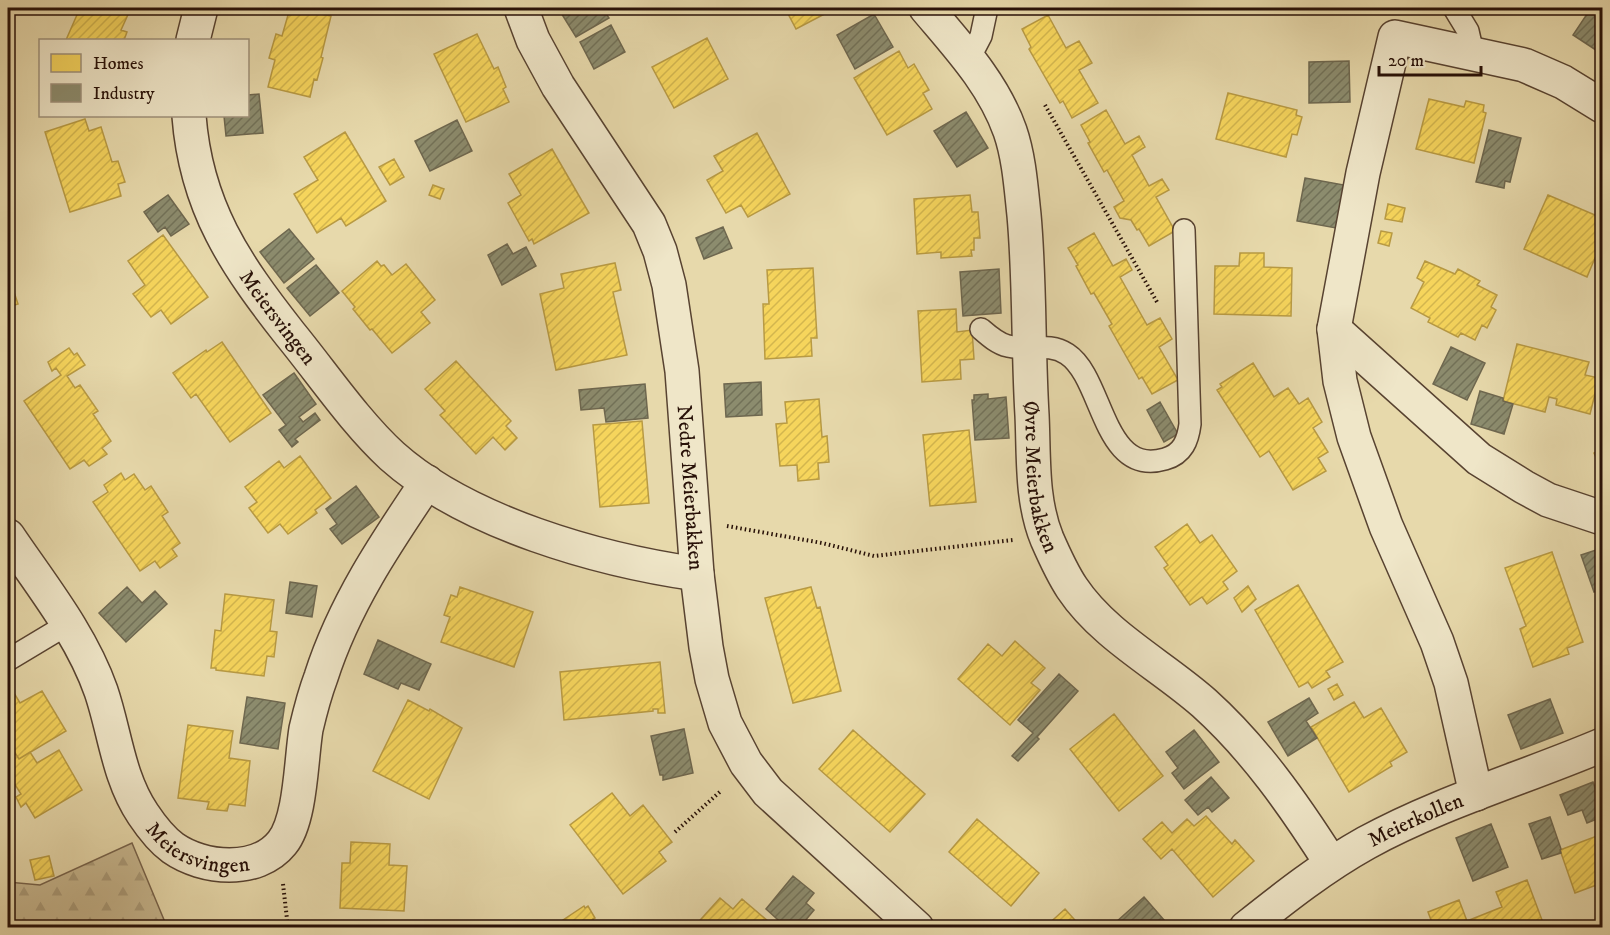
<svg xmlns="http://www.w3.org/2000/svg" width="1610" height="935" font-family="'IM FELL DW Pica',serif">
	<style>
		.forest { fill: url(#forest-firs); stroke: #78644c; stroke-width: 1.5 }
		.homes { fill: url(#homes-hatch); stroke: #b89a43; stroke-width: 1.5 }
		.industry { fill: url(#industry-hatch); stroke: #6e674f; stroke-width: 1.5 }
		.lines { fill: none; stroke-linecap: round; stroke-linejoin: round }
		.service-casing { stroke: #584331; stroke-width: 24 }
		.minor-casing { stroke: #584331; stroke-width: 36 }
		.path { stroke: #281108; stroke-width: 4; stroke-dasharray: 1.5 3; stroke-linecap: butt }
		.service { stroke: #efe6c8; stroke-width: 21 }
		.minor { stroke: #efe6c8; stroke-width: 33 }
		.labels { text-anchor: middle; stroke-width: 6; stroke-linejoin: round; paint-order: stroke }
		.street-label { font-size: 21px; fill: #281108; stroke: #efe6c8 }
	</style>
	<defs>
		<pattern id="forest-firs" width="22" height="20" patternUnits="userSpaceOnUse" patternTransform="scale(1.5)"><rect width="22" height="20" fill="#c7b78f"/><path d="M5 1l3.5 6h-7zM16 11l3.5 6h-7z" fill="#ab9c7a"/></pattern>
		<pattern id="homes-hatch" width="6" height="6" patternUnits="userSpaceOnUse" patternTransform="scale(1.5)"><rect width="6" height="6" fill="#f6d55c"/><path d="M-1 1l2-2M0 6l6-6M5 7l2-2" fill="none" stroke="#d3b64e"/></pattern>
		<pattern id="industry-hatch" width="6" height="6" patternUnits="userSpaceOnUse" patternTransform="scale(1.5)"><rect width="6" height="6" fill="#8c8c6e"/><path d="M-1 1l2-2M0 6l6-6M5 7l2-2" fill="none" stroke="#727158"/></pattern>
	</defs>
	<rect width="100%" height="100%" fill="#e7d9ab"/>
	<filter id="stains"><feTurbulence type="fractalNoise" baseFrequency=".00333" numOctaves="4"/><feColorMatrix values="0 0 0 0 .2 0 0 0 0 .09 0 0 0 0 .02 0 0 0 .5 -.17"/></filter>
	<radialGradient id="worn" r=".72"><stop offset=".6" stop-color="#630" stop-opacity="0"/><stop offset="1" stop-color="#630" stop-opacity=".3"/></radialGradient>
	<!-- forest -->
	<path class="forest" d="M 132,843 L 167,927 L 8,927 L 8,882 L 40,885 Z"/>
	<!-- homes -->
	<path class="homes" d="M 80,8 L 131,8 L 121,30 L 127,32 L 124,40 L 66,40 Z
		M 290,8 L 331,16 L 321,57 L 323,58 L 317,80 L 314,79 L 310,97 L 268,87 L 275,60 L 269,58 L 276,34 L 282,36 Z
		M 785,8 L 836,8 L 796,29 Z
		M 1048,15 L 1066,48 L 1079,41 L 1092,63 L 1079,70 L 1098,103 L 1072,118 L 1063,101 L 1060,103 L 1029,49 L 1031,47 L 1022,29 Z
		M 477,34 L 494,69 L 498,67 L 506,87 L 503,89 L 509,102 L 466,122 L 434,54 Z
		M 707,38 L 728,79 L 674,108 L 652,67 Z
		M 899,51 L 908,68 L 914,64 L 929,90 L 923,93 L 932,109 L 887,135 L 854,78 Z
		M 1228,93 L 1297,110 L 1296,115 L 1302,117 L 1297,135 L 1292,134 L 1286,157 L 1216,139 Z
		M 1429,99 L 1464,107 L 1466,101 L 1484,105 L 1483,112 L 1486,113 L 1474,163 L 1416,149 Z
		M 1106,110 L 1125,144 L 1139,136 L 1145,147 L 1132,155 L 1149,186 L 1162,179 L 1169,190 L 1156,197 L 1175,231 L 1149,246 L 1139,229 L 1137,230 L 1131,220 L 1120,218 L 1114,207 L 1124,201 L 1107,170 L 1104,172 L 1088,143 L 1090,142 L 1081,125 Z
		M 85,119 L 89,131 L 101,127 L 112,162 L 118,161 L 125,182 L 118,184 L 121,196 L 70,212 L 45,132 Z
		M 345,132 L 386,201 L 346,226 L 341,218 L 317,233 L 294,194 L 318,180 L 304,157 Z
		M 757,133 L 790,194 L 748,217 L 741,205 L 726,213 L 707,180 L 723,171 L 714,156 Z
		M 552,149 L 589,213 L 534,244 L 532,239 L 529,241 L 508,203 L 521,195 L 509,174 Z
		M 394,159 L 404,177 L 390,185 L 379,167 Z
		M 433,185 L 444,189 L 440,199 L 429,195 Z
		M 970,195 L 972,212 L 978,212 L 980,238 L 974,238 L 974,250 L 971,250 L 972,256 L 941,258 L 941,252 L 917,254 L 914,199 Z
		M 1548,195 L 1602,218 L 1602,254 L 1600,260 L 1595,258 L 1587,277 L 1524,249 Z
		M 1388,204 L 1405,208 L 1402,222 L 1385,219 Z
		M 1381,231 L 1392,233 L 1389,246 L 1378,243 Z
		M 1094,233 L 1113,266 L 1126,259 L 1132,270 L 1120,277 L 1147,325 L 1160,318 L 1172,339 L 1159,347 L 1178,380 L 1152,394 L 1142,377 L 1139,379 L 1109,326 L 1112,324 L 1094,293 L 1091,294 L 1076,266 L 1078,265 L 1068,248 Z
		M 163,235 L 208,297 L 171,324 L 161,310 L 151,317 L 133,294 L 145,285 L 128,261 Z
		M 1240,253 L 1264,253 L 1264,267 L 1292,268 L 1291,316 L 1214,314 L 1215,266 L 1239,266 Z
		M 377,261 L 381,266 L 384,265 L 392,275 L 406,264 L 435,300 L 421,312 L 430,323 L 392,353 L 372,329 L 370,330 L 353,309 L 355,307 L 342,291 Z
		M 1425,261 L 1455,274 L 1458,269 L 1480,281 L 1477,285 L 1497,295 L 1491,307 L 1496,310 L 1487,328 L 1482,325 L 1475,340 L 1461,333 L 1458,337 L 1428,322 L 1430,318 L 1411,308 L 1424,282 L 1417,278 Z
		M 615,263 L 621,290 L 613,292 L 627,355 L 556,370 L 540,294 L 564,288 L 561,274 Z
		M 813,268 L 817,338 L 811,338 L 812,356 L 765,359 L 763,304 L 769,304 L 767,270 Z
		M 8,274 L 18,304 L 11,306 L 13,312 L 8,313 Z
		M 956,309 L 957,332 L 972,330 L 974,359 L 960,360 L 961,379 L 922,382 L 918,311 Z
		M 222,342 L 271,413 L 230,442 L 196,394 L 191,398 L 173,373 L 206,350 L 207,352 Z
		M 1517,344 L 1589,362 L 1585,375 L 1599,378 L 1590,414 L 1556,405 L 1557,399 L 1549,397 L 1545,412 L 1503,401 Z
		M 69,348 L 74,355 L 77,353 L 85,365 L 67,376 L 75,388 L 80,385 L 98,411 L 93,414 L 111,441 L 102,448 L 107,454 L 89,466 L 84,460 L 70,469 L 24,401 L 61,375 L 56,368 L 52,371 L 48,362 Z
		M 456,361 L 511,421 L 506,426 L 517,438 L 505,450 L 493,437 L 476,454 L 440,415 L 445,411 L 425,389 Z
		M 1253,363 L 1274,397 L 1288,388 L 1299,404 L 1308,398 L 1322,422 L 1313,428 L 1328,452 L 1318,458 L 1326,471 L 1293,490 L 1269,451 L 1260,457 L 1217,390 L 1222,387 L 1220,384 Z
		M 819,399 L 822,437 L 827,436 L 829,462 L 818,463 L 819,479 L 798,481 L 797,465 L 780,466 L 776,424 L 787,423 L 785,402 Z
		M 642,421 L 649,503 L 600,507 L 593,425 Z
		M 969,430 L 976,502 L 930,506 L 923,435 Z
		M 1602,449 L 1602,467 L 1601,468 L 1594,453 Z
		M 300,456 L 331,498 L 315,510 L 317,513 L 288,534 L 280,524 L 268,533 L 249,508 L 257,502 L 245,487 L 279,461 L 284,468 Z
		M 121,473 L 125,480 L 134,474 L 145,490 L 151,486 L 168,512 L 162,516 L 180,543 L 172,549 L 177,556 L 160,568 L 155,561 L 140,571 L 93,502 L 108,492 L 104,485 Z
		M 1187,524 L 1200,543 L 1212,535 L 1237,571 L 1223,582 L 1228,589 L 1207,604 L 1202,597 L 1190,605 L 1164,568 L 1168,565 L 1155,547 Z
		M 1552,552 L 1583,642 L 1567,648 L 1569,654 L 1533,667 L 1520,629 L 1526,626 L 1505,568 Z
		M 1298,585 L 1343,662 L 1326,671 L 1330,677 L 1312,688 L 1308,682 L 1299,687 L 1255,610 Z
		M 1248,586 L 1256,599 L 1242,612 L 1234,598 Z
		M 460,587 L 533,612 L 514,667 L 441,642 L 450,617 L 444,615 L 451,595 L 457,597 Z
		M 811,587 L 817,608 L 820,607 L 841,691 L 793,703 L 765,598 Z
		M 225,594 L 274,600 L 270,631 L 277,632 L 274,657 L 267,656 L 264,676 L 216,670 L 216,668 L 211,668 L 215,630 L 221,631 Z
		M 1015,641 L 1045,668 L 1031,683 L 1040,690 L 1010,725 L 958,679 L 988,644 L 1002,656 Z
		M 660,662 L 665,713 L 658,713 L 658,709 L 653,709 L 653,711 L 564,720 L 560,672 Z
		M 1337,684 L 1343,695 L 1334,700 L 1328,689 Z
		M 11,688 L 20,703 L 42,691 L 66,731 L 19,759 L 10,745 L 8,746 L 8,690 Z
		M 408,700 L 429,711 L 430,709 L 462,728 L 429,799 L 373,771 Z
		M 1354,702 L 1364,718 L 1381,708 L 1407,752 L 1390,762 L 1392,766 L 1349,792 L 1311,727 Z
		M 1114,714 L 1163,776 L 1119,811 L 1070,749 Z
		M 188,725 L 233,731 L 229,758 L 250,761 L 245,806 L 229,804 L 227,811 L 207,809 L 209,802 L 178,798 Z
		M 853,730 L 925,794 L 890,832 L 819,769 Z
		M 59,750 L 82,790 L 35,818 L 26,803 L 21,807 L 16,797 L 21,794 L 14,783 L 9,786 L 8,783 L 8,758 L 15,753 L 19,759 L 30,752 L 37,763 Z
		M 612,793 L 630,816 L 643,805 L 672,842 L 659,852 L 666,861 L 623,894 L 570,825 Z
		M 1206,816 L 1232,844 L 1235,840 L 1254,861 L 1213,897 L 1172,849 L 1161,859 L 1143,839 L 1162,822 L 1172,833 L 1187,819 L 1194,826 Z
		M 977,819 L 1039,873 L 1011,906 L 949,852 Z
		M 1602,834 L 1602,883 L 1575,893 L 1560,850 Z
		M 351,842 L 390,844 L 389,865 L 407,866 L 404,911 L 340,908 L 342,863 L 350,863 Z
		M 49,856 L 54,876 L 35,880 L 30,860 Z
		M 1527,880 L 1545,928 L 1434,928 L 1428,912 L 1459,900 L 1467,921 L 1502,907 L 1496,892 Z
		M 720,898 L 733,909 L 742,899 L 775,927 L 693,928 Z
		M 584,906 L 585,908 L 588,906 L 595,918 L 593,919 L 598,928 L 551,928 Z
		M 1065,909 L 1082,928 L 1044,928 Z"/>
	<!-- industry -->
	<path class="industry" d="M 432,8 L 470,8 L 471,13 L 433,14 Z
		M 558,8 L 602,8 L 609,18 L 576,37 Z
		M 1591,8 L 1602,10 L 1602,54 L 1573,35 Z
		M 874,14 L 893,47 L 855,69 L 837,35 Z
		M 611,25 L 625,52 L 594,69 L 580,42 Z
		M 1349,61 L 1350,102 L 1309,103 L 1309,62 Z
		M 259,94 L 263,133 L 226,136 L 224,116 L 248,116 L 248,95 Z
		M 966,112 L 988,148 L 957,167 L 934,131 Z
		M 457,120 L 472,151 L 430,171 L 415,141 Z
		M 1489,130 L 1521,138 L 1510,182 L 1505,181 L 1504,188 L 1476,182 Z
		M 1305,178 L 1344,185 L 1336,228 L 1297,221 Z
		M 168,195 L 189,224 L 171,236 L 165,227 L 158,232 L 144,212 Z
		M 723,227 L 732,248 L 704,259 L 696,238 Z
		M 289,229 L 314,259 L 284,283 L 260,252 Z
		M 507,244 L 513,254 L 526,247 L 536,266 L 502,285 L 488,255 Z
		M 316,265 L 339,293 L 310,316 L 287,288 Z
		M 999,269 L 1001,313 L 963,316 L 960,272 Z
		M 1451,347 L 1485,363 L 1467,400 L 1433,384 Z
		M 294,373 L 316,404 L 299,417 L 303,422 L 315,413 L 320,420 L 295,439 L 298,442 L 292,447 L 279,430 L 286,425 L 263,395 Z
		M 761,382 L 762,415 L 726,417 L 724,384 Z
		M 645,384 L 648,418 L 606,422 L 604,408 L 581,410 L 579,390 Z
		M 1480,391 L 1503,398 L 1503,401 L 1513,404 L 1504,434 L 1471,424 Z
		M 988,394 L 988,399 L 1006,397 L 1009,438 L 975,440 L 972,400 L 974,400 L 974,395 Z
		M 1160,402 L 1178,434 L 1164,442 L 1147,410 Z
		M 356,486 L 379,517 L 342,544 L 330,529 L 337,524 L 326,509 Z
		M 1602,548 L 1602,589 L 1594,592 L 1581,555 Z
		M 290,582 L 317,586 L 312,617 L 286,613 Z
		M 127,587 L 142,603 L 155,591 L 167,604 L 126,642 L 99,613 Z
		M 378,640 L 431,664 L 419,690 L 401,683 L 398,689 L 364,674 Z
		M 1059,674 L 1078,691 L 1037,737 L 1039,739 L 1018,761 L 1012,756 L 1033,733 L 1018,720 Z
		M 247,697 L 285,703 L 278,749 L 240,743 Z
		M 1309,698 L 1318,713 L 1306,721 L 1317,738 L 1288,756 L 1268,722 Z
		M 1550,699 L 1563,733 L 1521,749 L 1508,715 Z
		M 684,729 L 693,773 L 663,780 L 663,775 L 660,775 L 651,736 Z
		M 1194,730 L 1219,762 L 1184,789 L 1172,773 L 1178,768 L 1166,752 Z
		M 1211,777 L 1229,798 L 1212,812 L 1208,807 L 1198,815 L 1185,800 Z
		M 1593,782 L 1602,808 L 1602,817 L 1587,823 L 1582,810 L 1568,815 L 1560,795 Z
		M 1550,817 L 1561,849 L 1560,850 L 1561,853 L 1542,859 L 1529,824 Z
		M 1491,824 L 1508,867 L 1473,881 L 1456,838 Z
		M 793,876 L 814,893 L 806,903 L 814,910 L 799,928 L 787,928 L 766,909 Z
		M 1144,897 L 1171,928 L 1121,928 L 1116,922 Z"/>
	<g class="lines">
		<defs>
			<path id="service" d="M 1454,8 L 1468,31 L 1473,53
				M 969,59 L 981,36 L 987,8
				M 981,329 C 989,336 998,344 1008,346 C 1028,351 1049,342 1067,354 C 1104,378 1102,477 1165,459 C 1183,454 1188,440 1190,424 L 1184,230
				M 8,660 L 68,624"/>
			<g id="minor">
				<path id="s1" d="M 521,8 L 533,40 L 558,86 L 649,224 L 660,251 L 669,285 L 682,371 L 697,574 L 706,647 L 712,679 L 725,723 L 746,763 L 768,792 L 917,928"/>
				<path id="s2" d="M 926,8 C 958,46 993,83 1010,131 C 1019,157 1021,187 1024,215 C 1030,281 1028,349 1032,415 C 1034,456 1031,500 1047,539 C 1054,555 1062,573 1072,588 C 1104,636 1161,665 1204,703 C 1255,749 1294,805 1331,863"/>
				<path d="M 193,40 L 201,8"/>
				<path id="s3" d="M 189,116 C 196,207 235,264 290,334 C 322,373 355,422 392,456 C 467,523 599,560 697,574"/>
				<path d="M 1334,329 L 1479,459 L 1524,487 L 1548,500 L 1602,518"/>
				<path id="s4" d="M 8,536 C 41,585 81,634 101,691 C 115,732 118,777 143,814 C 151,826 162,840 173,848 C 203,869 257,874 282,843 C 301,820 301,759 306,729 C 310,712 315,693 321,677 C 344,605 385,544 427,482"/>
				<path d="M 1476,794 L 1451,683 L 1437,642 L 1386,526 L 1354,437 L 1340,381 L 1334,329 L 1363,173 L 1395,37 L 1524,65 L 1563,82 L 1602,106"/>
				<path id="s5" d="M 1246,928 C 1285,897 1323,867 1366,843 C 1441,802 1524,778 1602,745"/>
			</g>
		</defs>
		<!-- service casing -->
		<use href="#service" class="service-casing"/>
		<!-- minor casing -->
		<use href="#minor" class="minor-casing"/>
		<!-- path -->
		<path class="path" d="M 1045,105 L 1157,302
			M 727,526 L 822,543 L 874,556 L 1013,540
			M 675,832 L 722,790
			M 283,884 L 288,928"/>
		<!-- service -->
		<use href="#service" class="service"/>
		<!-- minor -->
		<use href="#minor" class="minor"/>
	</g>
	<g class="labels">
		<!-- street labels -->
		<g class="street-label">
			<text dy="7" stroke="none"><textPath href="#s3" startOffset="224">Meiersvingen</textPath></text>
			<text dy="7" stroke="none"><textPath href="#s2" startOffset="498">Øvre Meierbakken</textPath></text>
			<text dy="7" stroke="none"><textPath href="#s1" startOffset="520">Nedre Meierbakken</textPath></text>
			<text dy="7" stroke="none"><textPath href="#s5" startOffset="202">Meierkollen</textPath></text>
			<text dy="7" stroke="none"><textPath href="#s4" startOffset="381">Meiersvingen</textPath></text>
		</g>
	</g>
	<!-- margin -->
	<rect width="1610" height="935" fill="none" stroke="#e7d9ab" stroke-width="30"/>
	<rect x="9" y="9" width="1592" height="917" fill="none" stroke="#281108" stroke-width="3"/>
	<rect x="15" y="15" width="1580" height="905" fill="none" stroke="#281108" stroke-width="1.5"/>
	<!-- legend -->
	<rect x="39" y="39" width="210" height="78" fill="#efe6c8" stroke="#9f917b" stroke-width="1.5"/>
	<rect x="51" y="54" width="30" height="18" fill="#f6d55c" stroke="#9f917b" stroke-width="1.5"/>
	<text x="93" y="69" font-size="18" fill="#281108">Homes</text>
	<rect x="51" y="84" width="30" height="18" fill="#8c8c6e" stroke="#9f917b" stroke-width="1.5"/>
	<text x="93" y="99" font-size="18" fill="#281108">Industry</text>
	<!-- scale -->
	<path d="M1379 66v9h102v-9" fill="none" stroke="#281108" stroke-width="3"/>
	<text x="1388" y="66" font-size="18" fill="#281108" stroke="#efe6c8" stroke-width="4.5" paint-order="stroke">20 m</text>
	<rect width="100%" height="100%" filter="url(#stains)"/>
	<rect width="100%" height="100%" fill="url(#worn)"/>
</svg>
